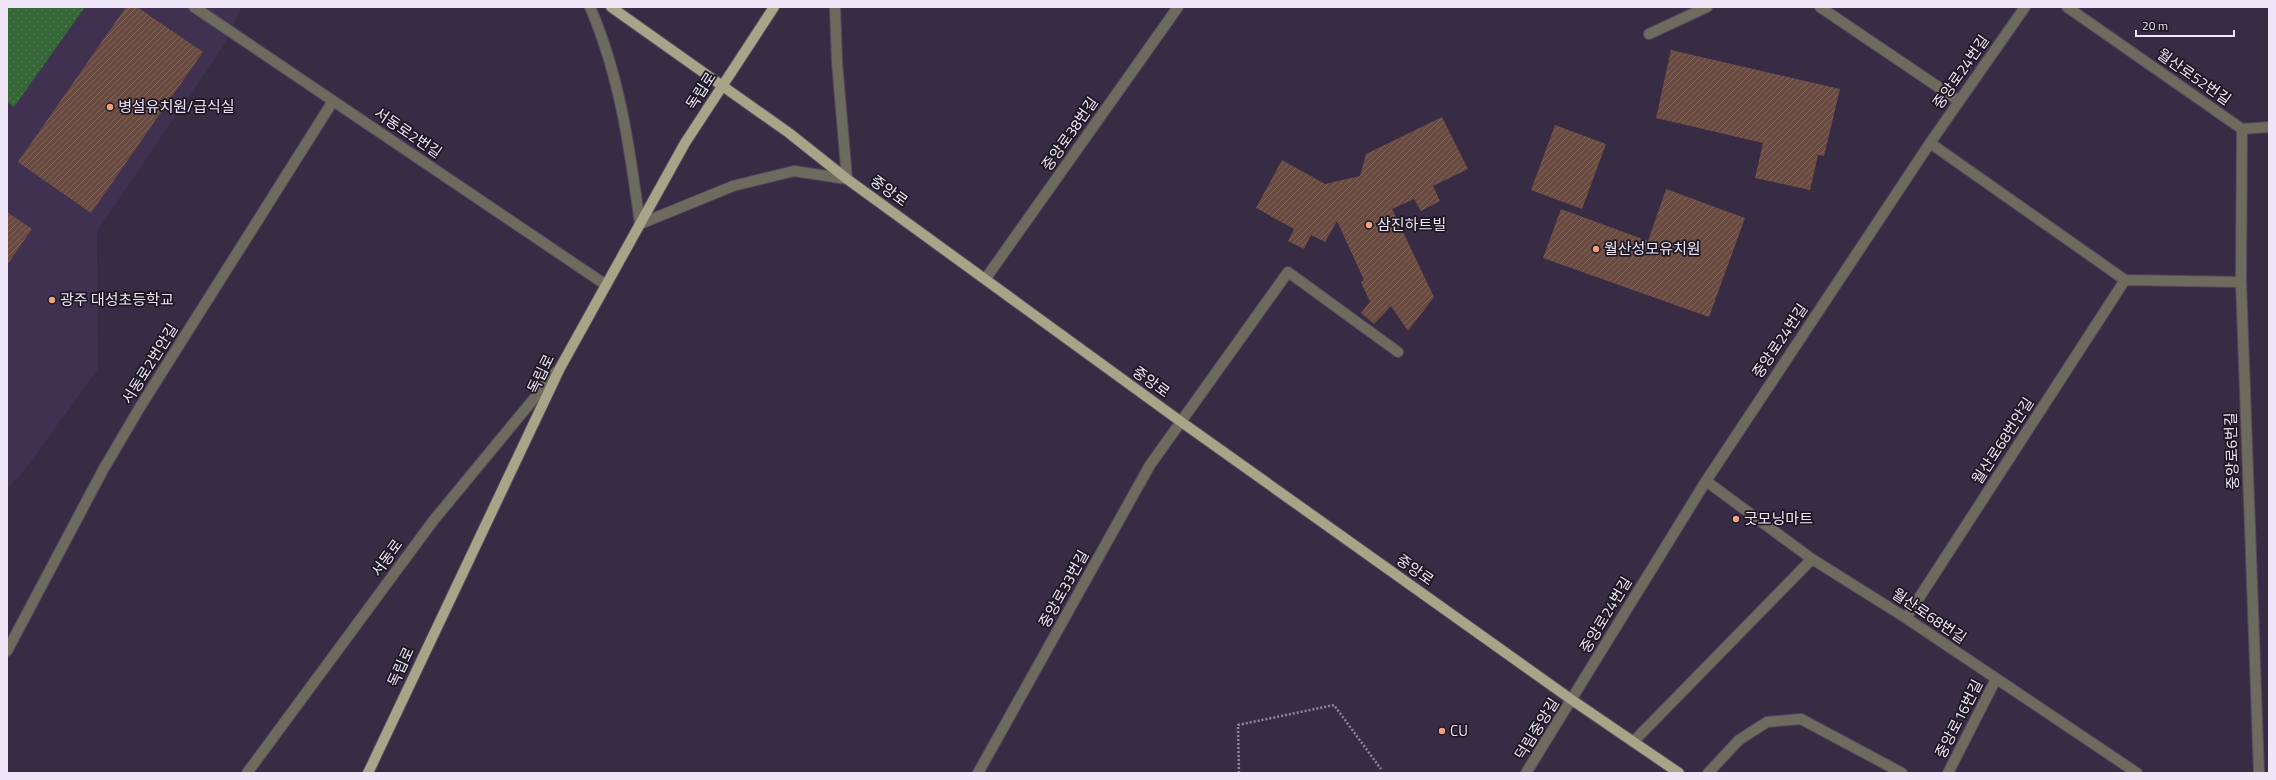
<svg xmlns="http://www.w3.org/2000/svg" width="2276" height="780" font-family="'Titillium Web','Noto Sans KR',sans-serif">
	<style>
		.built { fill: #413150 }
		.park { fill: url(#park-dots) }
		.building { fill: url(#building-hatch) }
		.lines { fill: none; stroke-linecap: round; stroke-linejoin: round }
		.minor-casing { stroke: #554960; stroke-width: 12 }
		.major-casing { stroke: #554960; stroke-width: 12 }
		.path { stroke: #91869b; stroke-width: 2.5; stroke-dasharray: 2 2; stroke-linecap: butt }
		.minor { stroke: #6d6b5d; stroke-width: 10 }
		.major { stroke: #a8a488; stroke-width: 10 }
		.poi-dot { fill: #f1a17d; stroke: #1c1722; stroke-width: 1.5 }
		.labels { text-anchor: middle; stroke-width: 3.5; stroke-linejoin: round; paint-order: stroke }
		.street-label { font-size: 15px; fill: #eee6f6; stroke: #1c1722 }
		.poi-label { font-size: 15px; fill: #eee6f6; stroke: #1c1722; text-anchor: start }
	</style>
	<defs>
		<pattern id="park-dots" width="8" height="8" patternUnits="userSpaceOnUse"><rect width="8" height="8" fill="#346638"/><path d="M2 2h.1M6 6h.1" fill="none" stroke="#527c55" stroke-width="1.8" stroke-linecap="round"/></pattern>
		<pattern id="building-hatch" width="6" height="6" patternUnits="userSpaceOnUse"><rect width="6" height="6" fill="#6a4b41"/><path d="M-1 1l2-2M0 6l6-6M5 7l2-2" fill="none" stroke="#80655d"/></pattern>
	</defs>
	<rect width="100%" height="100%" fill="#382b44"/>
	<!-- built -->
	<path class="built" d="M 7,7 L 241,7 L 230,34 L 215,58 L 97,231 L 98,369 L 21,475 L 7,488 Z"/>
	<!-- park -->
	<path class="park" d="M 7,7 L 85,7 L 14,107 L 7,102 Z"/>
	<!-- building -->
	<path class="building" d="M 126,7 L 137,7 L 203,52 L 91,213 L 18,162 Z
		M 1671,50 L 1840,89 L 1824,156 L 1818,155 L 1810,190 L 1755,178 L 1763,143 L 1656,118 Z
		M 1442,117 L 1468,169 L 1433,186 L 1440,201 L 1421,211 L 1414,199 L 1392,209 L 1434,297 L 1408,331 L 1391,306 L 1374,324 L 1361,313 L 1370,302 L 1361,282 L 1364,280 L 1337,221 L 1325,242 L 1311,235 L 1304,249 L 1288,241 L 1294,229 L 1256,208 L 1282,160 L 1325,184 L 1360,176 L 1366,154 Z
		M 1555,125 L 1606,144 L 1582,209 L 1531,190 Z
		M 1666,189 L 1745,218 L 1709,317 L 1543,258 L 1561,209 L 1648,241 Z
		M 7,212 L 32,229 L 7,265 Z"/>
	<g class="lines">
		<defs>
			<path id="minor" d="M 194,7 L 606,285
				M 590,7 C 620,76 630,150 640,224 L 733,186 L 794,171 L 847,179 L 837,62 L 835,7
				M 1820,7 L 1959,101
				M 2067,7 L 2242,129 L 2269,127
				M 1649,34 L 1707,7
				M 2242,129 L 2241,282 L 2259,773
				M 1930,143 L 2125,280 L 2241,282
				M 986,278 L 1178,7
				M 1706,481 L 1812,559 L 1906,618 L 2137,773
				M 1906,618 L 2125,280
				M 7,651 L 103,470 L 140,407 L 333,101
				M 1633,742 L 1812,559
				M 247,773 L 433,521 L 556,372
				M 978,773 L 1150,465 L 1288,272 L 1398,352
				M 1526,773 L 1706,481 L 1930,143 L 2025,7
				M 1708,773 L 1739,740 L 1767,722 L 1801,719 L 1902,773
				M 1948,773 L 1996,679"/>
			<path id="major" d="M 611,7 L 789,133 L 847,179 L 1180,421 L 1572,700 L 1679,773
				M 368,773 L 560,368 L 685,143 L 774,7"/>
		</defs>
		<!-- minor casing -->
		<use href="#minor" class="minor-casing"/>
		<!-- major casing -->
		<use href="#major" class="major-casing"/>
		<!-- path -->
		<path class="path" d="M 1239,773 L 1238,725 L 1334,705 L 1381,769"/>
		<!-- minor -->
		<use href="#minor" class="minor"/>
		<!-- major -->
		<use href="#major" class="major"/>
	</g>
	<!-- markers -->
	<g class="poi-dot">
		<circle cx="110" cy="107" r="4"/>
		<circle cx="1369" cy="225" r="4"/>
		<circle cx="1596" cy="249" r="4"/>
		<circle cx="52" cy="300" r="4"/>
		<circle cx="1736" cy="519" r="4"/>
		<circle cx="1442" cy="731" r="4"/>
	</g>
	<g class="labels">
		<!-- street labels -->
		<g class="street-label">
			<text transform="translate(1961 72) rotate(-55)" y="5">중앙로24번길</text>
			<text transform="translate(2194 77) rotate(35)" y="5">월산로52번길</text>
			<text transform="translate(701 91) rotate(-57)" y="5">독립로</text>
			<text transform="translate(408 133) rotate(34)" y="5">서동로2번길</text>
			<text transform="translate(1070 134) rotate(-55)" y="5">중앙로38번길</text>
			<text transform="translate(889 191) rotate(36)" y="5">중앙로</text>
			<text transform="translate(1780 341) rotate(-56)" y="5">중앙로24번길</text>
			<text transform="translate(150 364) rotate(-58)" y="5">서동로2번안길</text>
			<text transform="translate(541 374) rotate(-64)" y="5">독립로</text>
			<text transform="translate(1151 382) rotate(36)" y="5">중앙로</text>
			<text transform="translate(2003 441) rotate(-57)" y="5">월산로68번안길</text>
			<text transform="translate(2232 451) rotate(-92)" y="5">중앙로6번길</text>
			<text transform="translate(387 558) rotate(-54)" y="5">서동로</text>
			<text transform="translate(1415 570) rotate(35)" y="5">중앙로</text>
			<text transform="translate(1064 589) rotate(-61)" y="5">중앙로33번길</text>
			<text transform="translate(1606 615) rotate(-59)" y="5">중앙로24번길</text>
			<text transform="translate(1929 616) rotate(34)" y="5">월산로68번길</text>
			<text transform="translate(401 667) rotate(-65)" y="5">독립로</text>
			<text transform="translate(1959 719) rotate(-63)" y="5">중앙로16번길</text>
			<text transform="translate(1537 729) rotate(-58)" y="5">덕림중앙길</text>
		</g>
		<!-- poi labels -->
		<g class="poi-label">
			<text x="118" y="112">병설유치원/급식실</text>
			<text x="1377" y="230">삼진하트빌</text>
			<text x="1604" y="254">월산성모유치원</text>
			<text x="60" y="305">광주 대성초등학교</text>
			<text x="1744" y="524">굿모닝마트</text>
			<text x="1450" y="736">CU</text>
		</g>
	</g>
	<!-- border -->
	<rect width="2276" height="780" fill="none" stroke="#eee6f6" stroke-width="16"/>
	<!-- scale -->
	<path d="M2136 30v6h98v-6" fill="none" stroke="#eee6f6" stroke-width="2"/>
	<text x="2142" y="30" font-size="12" fill="#eee6f6" stroke="#1c1722" stroke-width="3" paint-order="stroke">20 m</text>
</svg>
